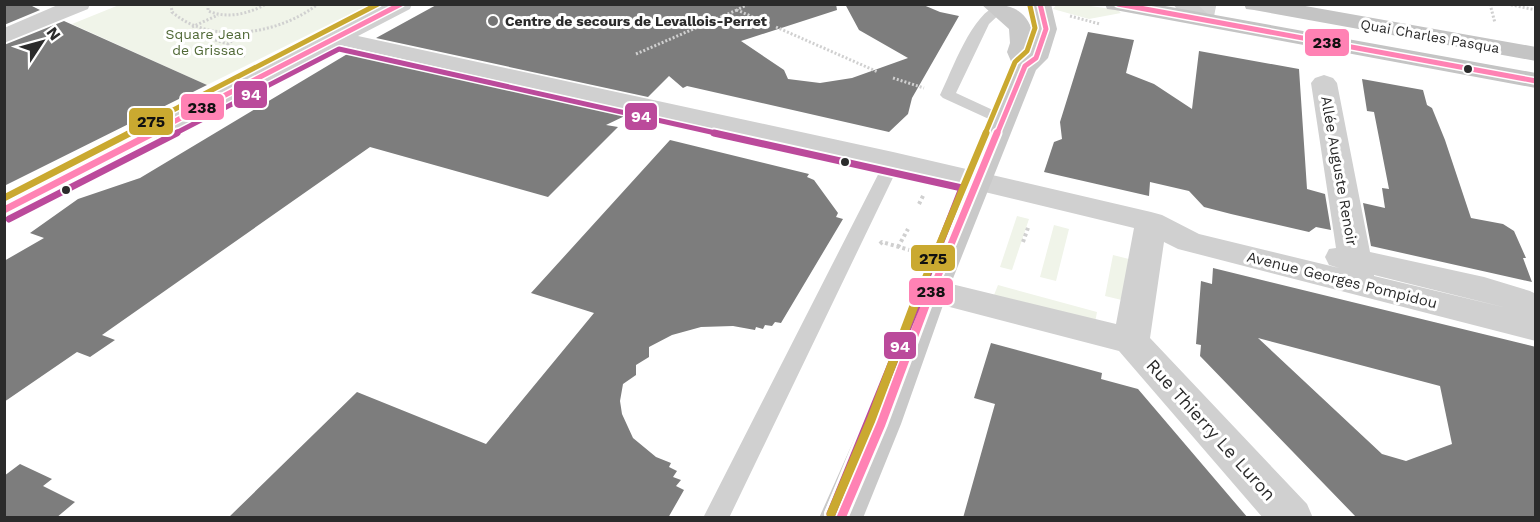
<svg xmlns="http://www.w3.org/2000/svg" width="1540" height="522" font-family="'Work Sans',sans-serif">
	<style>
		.green { fill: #f0f4e9 }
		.building { fill: #7d7d7d; fill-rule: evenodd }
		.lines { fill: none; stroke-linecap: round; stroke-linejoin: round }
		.primary-tunnel { stroke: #d5d5d5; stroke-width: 24; stroke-dasharray: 24 12; stroke-linecap: butt }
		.path-far1 { stroke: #d0d0d0; stroke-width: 3; stroke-dasharray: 2 2; stroke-linecap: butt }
		.path { stroke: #d0d0d0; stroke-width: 4; stroke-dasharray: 3 3; stroke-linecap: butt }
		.lane { fill: #d0d0d0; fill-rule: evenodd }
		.street { fill: #d0d0d0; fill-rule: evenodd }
		.secondary { fill: #c9c9c9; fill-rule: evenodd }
		.primary { fill: #c4c4c4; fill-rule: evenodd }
		.bus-1-far2-casing { stroke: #fff; stroke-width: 8 }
		.bus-1-far1-casing { stroke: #fff; stroke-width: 11 }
		.bus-1-casing { stroke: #fff; stroke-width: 14 }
		.bus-2-far2-casing { stroke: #fff; stroke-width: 8 }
		.bus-2-far1-casing { stroke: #fff; stroke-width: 11 }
		.bus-2-casing { stroke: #fff; stroke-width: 14 }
		.bus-3-far2-casing { stroke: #fff; stroke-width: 8 }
		.bus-3-far1-casing { stroke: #fff; stroke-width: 11 }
		.bus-3-casing { stroke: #fff; stroke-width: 14 }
		.bus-1-far2 { stroke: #ff82b4; stroke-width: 5 }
		.bus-1-far1 { stroke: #ff82b4; stroke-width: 7 }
		.bus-1 { stroke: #ff82b4; stroke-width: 9 }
		.bus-2-far2 { stroke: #bb4a9b; stroke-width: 5 }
		.bus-2-far1 { stroke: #bb4a9b; stroke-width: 7 }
		.bus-2 { stroke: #bb4a9b; stroke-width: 9 }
		.bus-3-far2 { stroke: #caa930; stroke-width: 5 }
		.bus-3-far1 { stroke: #caa930; stroke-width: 7 }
		.bus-3 { stroke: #caa930; stroke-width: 9 }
		.poi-dot { fill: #757575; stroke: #fff; stroke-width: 2 }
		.bus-dot { fill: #2b2b2b; stroke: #fff; stroke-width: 2 }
		.labels { text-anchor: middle; stroke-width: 6; stroke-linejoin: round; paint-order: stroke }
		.far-poi-label { font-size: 14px; font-weight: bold; fill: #2b2b2b; stroke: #fff; text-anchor: start }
		.far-park-label { font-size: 14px; fill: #516937; stroke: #fff }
		.far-street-label { font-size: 14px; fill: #2b2b2b; stroke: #fff }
		.street-label { font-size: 15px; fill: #2b2b2b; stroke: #fff }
		.near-street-label { font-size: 18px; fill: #2b2b2b; stroke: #fff }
		.line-badge { stroke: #fff; stroke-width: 2 }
		.badge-label { font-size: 16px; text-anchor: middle; font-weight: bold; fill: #fff }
		.pale-badge-label { font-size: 16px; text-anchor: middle; font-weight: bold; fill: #111 }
	</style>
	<rect width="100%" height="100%" fill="#fff"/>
	<!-- green -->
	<path class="green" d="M 1077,4 L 1118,10 L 1121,13 L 1089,19 L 1053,9 L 1056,5 Z
		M 119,5 L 119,4 L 368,5 L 207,85 L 72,24 Z
		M 1017,216 L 1029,219 L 1012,270 L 1000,267 Z
		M 1054,225 L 1069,229 L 1056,281 L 1040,277 Z
		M 1113,255 L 1133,260 L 1126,301 L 1105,296 Z
		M 998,285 L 1097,312 L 1095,323 L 994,295 Z"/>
	<!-- building -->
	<path class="building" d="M 4,4 L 28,4 L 40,10 L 4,25 Z
		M 438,4 L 836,4 L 837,10 L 741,41 L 784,70 L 788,79 L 820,83 L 852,78 L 908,58 L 859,30 L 845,4 L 921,4 L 940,12 L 959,16 L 912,98 L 908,114 L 889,132 L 687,86 L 683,88 L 669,76 L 648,97 L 376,38 Z
		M 64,21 L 207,85 L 4,186 L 4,45 Z
		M 1088,32 L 1134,40 L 1126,73 L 1154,84 L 1192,109 L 1199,51 L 1299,69 L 1307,189 L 1325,194 L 1331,230 L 1316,227 L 1309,232 L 1231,214 L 1204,207 L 1189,191 L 1150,182 L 1149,196 L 1044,172 L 1054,142 L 1062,139 L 1060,122 Z
		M 354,50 L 631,113 L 606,125 L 618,127 L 548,197 L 370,147 L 102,335 L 115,340 L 90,357 L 77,352 L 4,402 L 4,261 L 44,238 L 30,233 L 78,199 L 140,178 Z
		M 1362,79 L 1423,90 L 1427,105 L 1432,108 L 1445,140 L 1471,218 L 1503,224 L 1514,231 L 1526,258 L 1523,258 L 1532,282 L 1371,246 L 1363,203 L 1385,208 L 1382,188 L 1389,189 L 1374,112 L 1367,111 Z
		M 670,140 L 809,174 L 807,177 L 814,180 L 838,213 L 836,217 L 843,219 L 781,323 L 775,322 L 772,326 L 765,325 L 763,329 L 756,327 L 755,330 L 733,326 L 701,327 L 672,335 L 649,347 L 649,357 L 636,365 L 636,375 L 623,384 L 620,401 L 622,414 L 633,438 L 656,457 L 671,463 L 669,467 L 677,471 L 673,477 L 681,480 L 676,486 L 684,490 L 668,518 L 228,518 L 357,392 L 486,444 L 594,313 L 531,293 Z
		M 1213,268 L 1536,347 L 1536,518 L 1357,518 L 1200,356 L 1201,345 L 1196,344 L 1201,281 L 1212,284 ZM 1258,338 L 1440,386 L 1452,444 L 1406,461 L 1382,454 Z
		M 991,343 L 1102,373 L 1101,379 L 1138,389 L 1248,518 L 963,518 L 995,404 L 974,398 Z
		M 20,464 L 52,479 L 43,486 L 75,502 L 56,518 L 4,518 L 4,476 Z"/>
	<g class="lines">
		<!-- primary-tunnel -->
		<path class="primary-tunnel" d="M 1192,4 L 1223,10"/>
		<!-- path-far1 -->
		<path class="path-far1" d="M 171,4 L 172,12 C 211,46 280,34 318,4
			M 208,4 L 208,11 C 228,19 248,14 266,4
			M 748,4 L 737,10 L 764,22
			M 1490,4 L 1495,23
			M 1507,4 L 1536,10
			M 1070,16 L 1100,24
			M 192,27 L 218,15
			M 776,27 L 878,72
			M 204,30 L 199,35 L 228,44
			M 241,33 L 228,44 L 229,51 L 245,56
			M 636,54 L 737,10
			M 893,78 L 924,88"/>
		<!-- path -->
		<path class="path" d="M 919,204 L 924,194
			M 1023,242 L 1029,225
			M 880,244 L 882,242 L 913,251
			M 898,247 L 908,229"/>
		<!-- lane -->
		<path class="lane" d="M 999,5 L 1005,9 L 989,24 L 956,93 L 1008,117 L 1010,120 L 1002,125 L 943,98 L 940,95 C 952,71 972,12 999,5 Z
			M 893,156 L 901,161 L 729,518 L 703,518 L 885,161 Z"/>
		<!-- street -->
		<path class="street" d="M 60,4 L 90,4 L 88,9 L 4,43 L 4,28 Z
			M 384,4 L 412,4 L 410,9 L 358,36 L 893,152 L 1151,212 L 1162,215 L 1199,234 L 1339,268 L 1329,265 L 1325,257 L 1329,249 L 1336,248 L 1311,83 L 1315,78 L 1324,75 L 1333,78 L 1337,83 L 1370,252 L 1484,277 L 1530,291 L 1536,294 L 1536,341 L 1178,249 L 1164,242 L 1150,338 L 1307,504 L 1313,518 L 1263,518 L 1119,351 L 919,299 L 914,291 L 919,283 L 931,279 L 1116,324 L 1134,228 L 893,170 L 340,45 L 15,217 L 4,219 L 4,198 ZM 1374,275 L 1507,308 L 1374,276 Z
			M 1173,4 L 1197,4 L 1212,18 L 1209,23 C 1194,26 1181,16 1173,4 Z"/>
		<!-- secondary -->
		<path class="secondary" d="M 981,4 C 1005,4 1025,5 1033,33 L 1035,29 L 1029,4 L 1051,4 L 1057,29 L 1048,58 L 1036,70 L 948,291 L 901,424 L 863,518 L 819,518 L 861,424 L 914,291 L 1013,66 L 1007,52 L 1010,43 L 1009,29 Z"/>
		<!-- primary -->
		<path class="primary" d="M 1105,4 L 1154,4 L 1536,73 L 1536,88 L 1115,10 L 1107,9 Z
			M 1244,4 L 1294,4 L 1536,47 L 1536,61 L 1254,10 L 1246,9 Z"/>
		<defs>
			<path id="bus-1-far2" d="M 1118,4 L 1536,81
				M 1025,66 L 1036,58 L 1046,29 L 1040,4
				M 150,134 L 401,4
				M 997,134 L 1025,66"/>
			<path id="bus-1-far1" d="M 4,210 L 153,133
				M 926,305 L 997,133"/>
			<path id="bus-1" d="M 841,518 L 881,424 L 926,303"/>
			<path id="bus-2-far2" d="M 174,134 L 339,49 L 720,134"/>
			<path id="bus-2-far1" d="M 714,133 L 962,188 L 916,305
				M 9,219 L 177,133"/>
			<path id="bus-2" d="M 831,514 L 917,303"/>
			<path id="bus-3-far2" d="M 127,134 L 378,4
				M 985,134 L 1015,62 L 1027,51 L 1035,28 L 1030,6"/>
			<path id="bus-3-far1" d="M 4,198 L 130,133
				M 914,305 L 986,133"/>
			<path id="bus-3" d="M 831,514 L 871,420 L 915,303"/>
		</defs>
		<!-- bus-1-far2 casing -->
		<use href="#bus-1-far2" class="bus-1-far2-casing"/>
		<!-- bus-1-far1 casing -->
		<use href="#bus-1-far1" class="bus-1-far1-casing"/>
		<!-- bus-1 casing -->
		<use href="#bus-1" class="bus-1-casing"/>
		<!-- bus-2-far2 casing -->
		<use href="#bus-2-far2" class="bus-2-far2-casing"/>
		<!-- bus-2-far1 casing -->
		<use href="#bus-2-far1" class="bus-2-far1-casing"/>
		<!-- bus-2 casing -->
		<use href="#bus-2" class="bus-2-casing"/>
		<!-- bus-3-far2 casing -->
		<use href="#bus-3-far2" class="bus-3-far2-casing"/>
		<!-- bus-3-far1 casing -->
		<use href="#bus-3-far1" class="bus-3-far1-casing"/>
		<!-- bus-3 casing -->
		<use href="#bus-3" class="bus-3-casing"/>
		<!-- bus-1-far2 -->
		<use href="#bus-1-far2" class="bus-1-far2"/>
		<!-- bus-1-far1 -->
		<use href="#bus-1-far1" class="bus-1-far1"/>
		<!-- bus-1 -->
		<use href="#bus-1" class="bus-1"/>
		<!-- bus-2-far2 -->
		<use href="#bus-2-far2" class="bus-2-far2"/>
		<!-- bus-2-far1 -->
		<use href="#bus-2-far1" class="bus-2-far1"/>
		<!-- bus-2 -->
		<use href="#bus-2" class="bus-2"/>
		<!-- bus-3-far2 -->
		<use href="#bus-3-far2" class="bus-3-far2"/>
		<!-- bus-3-far1 -->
		<use href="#bus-3-far1" class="bus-3-far1"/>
		<!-- bus-3 -->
		<use href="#bus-3" class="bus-3"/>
	</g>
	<!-- markers -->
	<circle class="poi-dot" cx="493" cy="21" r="6"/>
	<g class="bus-dot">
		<circle cx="1468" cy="69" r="5"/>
		<circle cx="845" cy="162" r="5"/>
		<circle cx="66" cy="190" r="5"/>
	</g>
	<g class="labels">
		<!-- far-poi labels -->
		<g class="far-poi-label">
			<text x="505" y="26">Centre de secours de Levallois-Perret</text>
		</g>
		<!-- far-park labels -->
		<g class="far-park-label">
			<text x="208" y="39">Square Jean<tspan x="208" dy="16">de Grissac</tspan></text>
		</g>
		<!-- far-street labels -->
		<g class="far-street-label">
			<text transform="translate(1430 36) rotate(10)" y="5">Quai Charles Pasqua</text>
		</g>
		<!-- street labels -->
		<g class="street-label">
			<text transform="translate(1339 171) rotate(80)" y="5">Allée Auguste Renoir</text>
			<text transform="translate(1342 280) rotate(14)" y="5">Avenue Georges Pompidou</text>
		</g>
		<!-- near-street labels -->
		<g class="near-street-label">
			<text transform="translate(1211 430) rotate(48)" y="6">Rue Thierry Le Luron</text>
		</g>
	</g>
	<g class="line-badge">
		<rect x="1304" y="28" width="46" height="29" rx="6" fill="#ff82b4"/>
		<rect x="233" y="80" width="35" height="29" rx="6" fill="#bb4a9b"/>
		<rect x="180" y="93" width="45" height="28" rx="6" fill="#ff82b4"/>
		<rect x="624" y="102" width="34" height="29" rx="6" fill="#bb4a9b"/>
		<rect x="128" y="107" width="46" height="29" rx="6" fill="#caa930"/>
		<rect x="910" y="244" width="46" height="28" rx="6" fill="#caa930"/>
		<rect x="908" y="277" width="46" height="29" rx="6" fill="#ff82b4"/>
		<rect x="883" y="331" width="34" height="29" rx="6" fill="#bb4a9b"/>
	</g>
	<g class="badge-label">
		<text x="251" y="100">94</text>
		<text x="641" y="122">94</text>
		<text x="900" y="352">94</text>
	</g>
	<g class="pale-badge-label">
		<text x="1327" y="48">238</text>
		<text x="202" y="113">238</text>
		<text x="151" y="127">275</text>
		<text x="933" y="264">275</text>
		<text x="931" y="297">238</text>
	</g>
	<!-- border -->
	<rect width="1540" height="522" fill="none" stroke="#2b2b2b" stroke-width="12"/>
	<!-- north arrow -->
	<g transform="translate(42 42) rotate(54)" stroke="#ffffff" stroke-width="4.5" paint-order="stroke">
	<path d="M0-4.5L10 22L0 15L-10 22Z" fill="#2b2b2b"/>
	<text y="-9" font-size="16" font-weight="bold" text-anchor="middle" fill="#2b2b2b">N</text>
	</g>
</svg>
